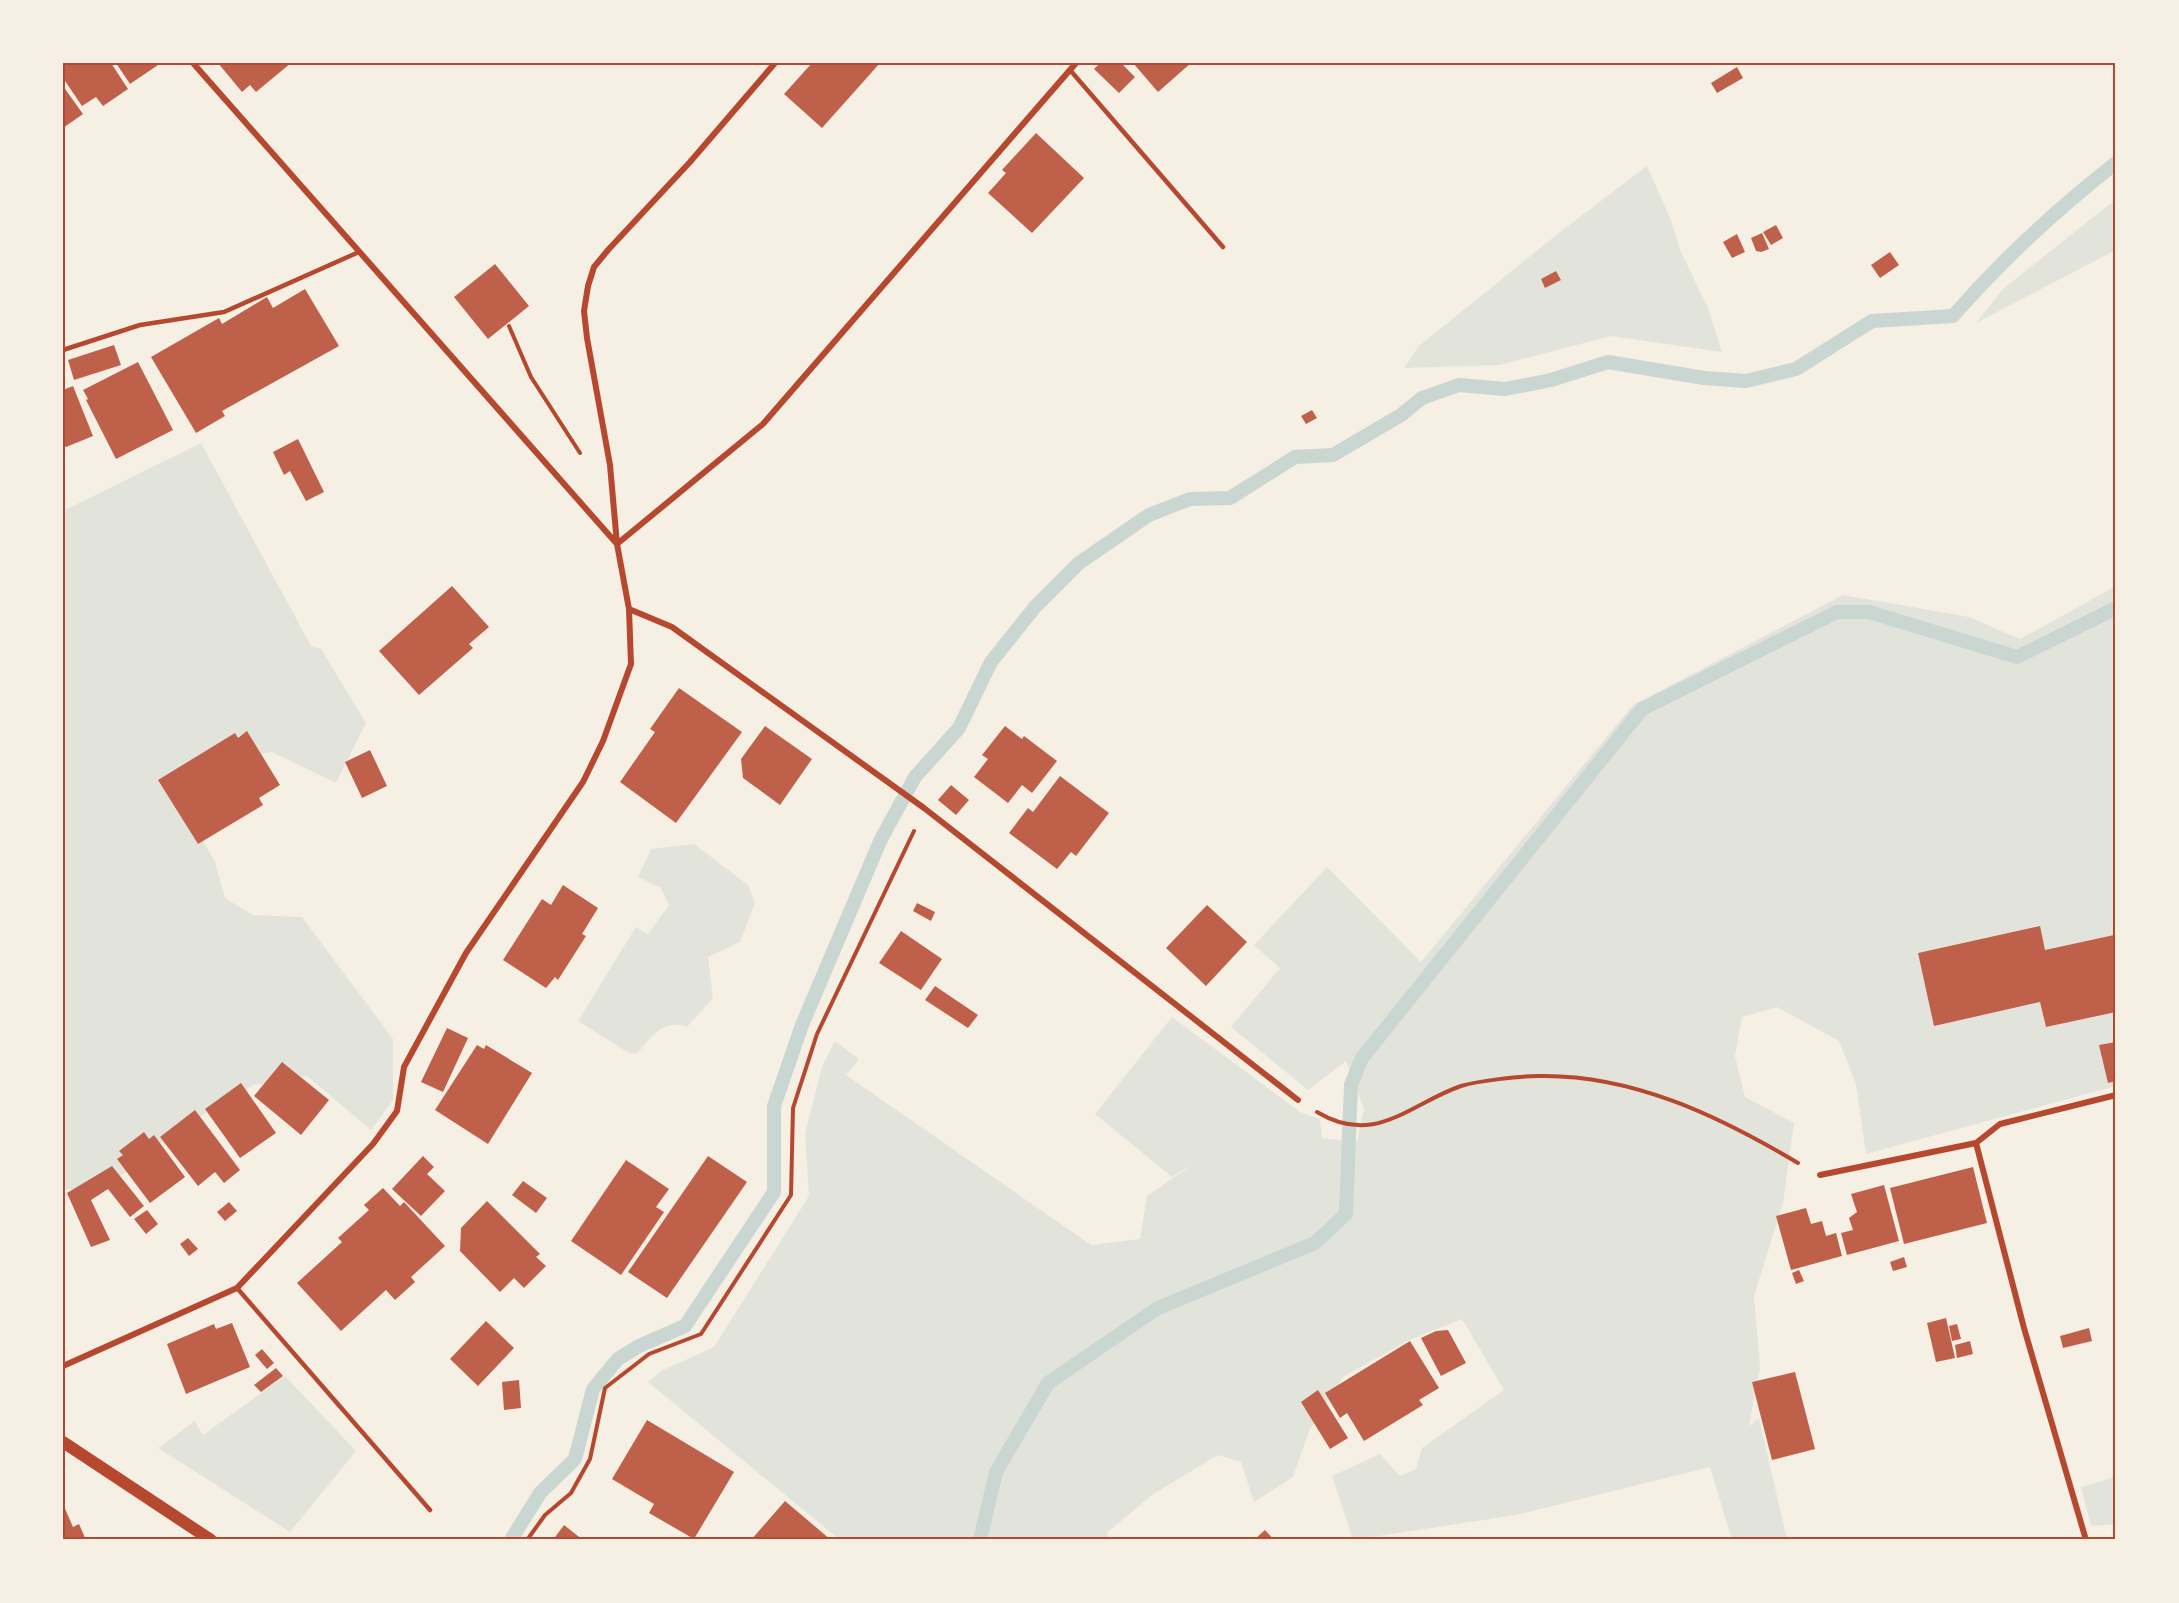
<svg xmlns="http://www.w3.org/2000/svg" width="2179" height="1603" font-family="Rubik,sans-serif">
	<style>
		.green { fill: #e2e4dc }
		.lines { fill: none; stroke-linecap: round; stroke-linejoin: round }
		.stream { stroke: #c9d6d2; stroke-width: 14 }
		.building { fill: #bf614a }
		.path { stroke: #b5482f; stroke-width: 4 }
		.service { stroke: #b5482f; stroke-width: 4.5 }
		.minor { stroke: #b5482f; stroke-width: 6 }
		.secondary { stroke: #b5482f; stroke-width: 12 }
		.neatline { fill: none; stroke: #b5482f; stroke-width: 2 }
	</style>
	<rect width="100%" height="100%" fill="#f6efe4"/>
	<!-- green -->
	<path class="green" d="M 1647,166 L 1671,220 L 1680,250 L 1708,308 L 1722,352 L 1611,336 L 1500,365 L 1404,368 L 1419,346 L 1560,232 Z
		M 2116,199 L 2116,250 L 1976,323 L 2003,289 Z
		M 201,443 L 311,646 L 321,649 L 366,723 L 336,783 L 272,752 L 190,765 L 175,792 L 215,862 L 225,898 L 253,915 L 302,917 L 393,1039 L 393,1100 L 371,1130 L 307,1076 L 253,1085 L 179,1129 L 123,1174 L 96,1188 L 63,1190 L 63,511 Z
		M 2116,586 L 2116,944 L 2114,935 L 2045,950 L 2039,926 L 1918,953 L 2040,1002 L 2046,1027 L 2116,1012 L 2116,1086 L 1866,1154 L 1856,1084 L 1839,1041 L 1777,1007 L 1742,1017 L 1735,1056 L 1745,1097 L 1794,1123 L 1783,1203 L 1754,1296 L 1760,1367 L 1749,1426 L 1759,1418 L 1787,1540 L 1732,1540 L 1710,1467 L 1516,1515 L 1353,1540 L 1332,1476 L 1380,1454 L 1400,1476 L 1416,1469 L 1422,1448 L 1504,1390 L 1462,1319 L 1407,1341 L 1343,1377 L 1309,1431 L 1293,1477 L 1254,1502 L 1241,1462 L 1218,1455 L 1152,1495 L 1108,1532 L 1106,1540 L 840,1540 L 648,1382 L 661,1371 L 714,1347 L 809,1196 L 805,1133 L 822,1067 L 835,1041 L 859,1059 L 846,1075 L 1091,1245 L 1140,1239 L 1147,1196 L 1195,1163 L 1172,1177 L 1095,1114 L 1172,1017 L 1300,1112 L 1320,1119 L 1322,1138 L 1357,1142 L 1364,1109 L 1346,1061 L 1308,1090 L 1231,1027 L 1280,968 L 1254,945 L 1327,867 L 1421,962 L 1633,705 L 1843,595 L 1969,617 L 2020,639 Z
		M 694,844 L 748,885 L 755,903 L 740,942 L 708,957 L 713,998 L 687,1027 C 663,1018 651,1037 637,1054 L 629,1053 L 578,1021 L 636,927 L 648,934 L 669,905 L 661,888 L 638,877 L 651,849 Z
		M 285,1376 L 356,1451 L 290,1532 L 158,1448 L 195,1421 L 203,1435 Z
		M 2116,1472 L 2116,1524 L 2091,1526 L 2081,1487 L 2111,1478 Z"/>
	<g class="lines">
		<!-- stream -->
		<path class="stream" d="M 511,1540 L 540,1493 L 575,1459 L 593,1389 L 618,1359 L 639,1346 L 685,1326 L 774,1192 L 774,1106 L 802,1025 L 881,839 L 915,777 L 959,728 L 991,662 L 1035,607 L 1079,563 L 1149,515 L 1190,499 L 1230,498 L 1295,457 L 1333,455 L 1401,415 L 1422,398 L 1459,385 L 1505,389 L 1551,380 L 1608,362 L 1704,378 L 1746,381 L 1796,369 L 1872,321 L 1953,316 C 2002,260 2057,209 2116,163
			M 980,1540 L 996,1472 L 1048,1383 L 1158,1308 L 1315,1243 L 1346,1214 L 1351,1085 L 1362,1058 L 1642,709 L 1837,612 L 1869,612 L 2017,657 L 2116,608"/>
	</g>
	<!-- building -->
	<path class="building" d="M 63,63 L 111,63 L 128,89 L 103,106 L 96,97 L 82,106 L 63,78 Z
		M 116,63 L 161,63 L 130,84 Z
		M 218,63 L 291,63 L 256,92 L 250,85 L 242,92 Z
		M 812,63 L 880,63 L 822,128 L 784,94 Z
		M 1100,63 L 1121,63 L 1135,77 L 1119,93 L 1094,69 Z
		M 1133,63 L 1191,63 L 1158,92 Z
		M 1737,67 L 1743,78 L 1717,93 L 1711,83 Z
		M 63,86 L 83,114 L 63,128 Z
		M 1036,133 L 1084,178 L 1032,233 L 988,193 L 1006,173 L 1002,170 Z
		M 1776,225 L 1783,238 L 1771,245 L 1763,232 Z
		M 1762,233 L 1769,249 L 1761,252 L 1756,251 L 1751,238 Z
		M 1737,234 L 1745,252 L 1732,258 L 1723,242 Z
		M 1890,252 L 1899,265 L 1880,278 L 1871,265 Z
		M 495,264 L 529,306 L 488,339 L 454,297 Z
		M 1556,271 L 1561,280 L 1545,288 L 1541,279 Z
		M 305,289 L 339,346 L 222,411 L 225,416 L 196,433 L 151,357 L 219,318 L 222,324 L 267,297 L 273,308 Z
		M 114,345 L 121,365 L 74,380 L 68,360 Z
		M 138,362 L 173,430 L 116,459 L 86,400 L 88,399 L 83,390 Z
		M 73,386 L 93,436 L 66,447 L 63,444 L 63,390 Z
		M 1312,410 L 1317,418 L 1306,424 L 1301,416 Z
		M 298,439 L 324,492 L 306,501 L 290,471 L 284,475 L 273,452 Z
		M 452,586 L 489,627 L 469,644 L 473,648 L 419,695 L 379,651 Z
		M 679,688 L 742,732 L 676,823 L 620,782 L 655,732 L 650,729 Z
		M 765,726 L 812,759 L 780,805 L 743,778 L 741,759 Z
		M 1005,726 L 1022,739 L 1024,736 L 1057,761 L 1032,793 L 1022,785 L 1008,803 L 974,777 L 988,759 L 982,755 Z
		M 247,731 L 280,785 L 259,798 L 263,805 L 198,844 L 158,780 L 235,733 L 238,738 Z
		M 370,750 L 387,786 L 362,798 L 345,762 Z
		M 1060,776 L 1109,813 L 1076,856 L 1071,852 L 1057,869 L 1009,833 L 1028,808 L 1033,812 Z
		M 951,785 L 969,800 L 956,815 L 938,800 Z
		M 563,885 L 598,908 L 582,934 L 586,936 L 558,980 L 555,977 L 546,988 L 503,960 L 542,899 L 551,905 Z
		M 917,903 L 935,912 L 931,921 L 913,911 Z
		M 1207,905 L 1247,942 L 1206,986 L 1166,948 Z
		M 2040,926 L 2045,950 L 2114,935 L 2116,1012 L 2046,1027 L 2040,1002 L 1934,1026 L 1918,953 Z
		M 901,931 L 942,959 L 921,990 L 879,963 Z
		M 935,986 L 978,1015 L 968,1028 L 925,1000 Z
		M 447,1028 L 468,1038 L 443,1092 L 421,1082 Z
		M 2116,1042 L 2116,1081 L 2108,1083 L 2099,1045 Z
		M 477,1045 L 484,1049 L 486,1045 L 532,1073 L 488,1144 L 435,1110 Z
		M 282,1062 L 329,1100 L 301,1135 L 254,1096 Z
		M 241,1083 L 276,1133 L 240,1158 L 205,1109 Z
		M 195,1110 L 240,1170 L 224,1183 L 215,1172 L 198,1186 L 160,1137 Z
		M 144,1132 L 149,1139 L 154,1135 L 185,1177 L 150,1203 L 117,1159 L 123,1155 L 119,1151 Z
		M 423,1156 L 434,1167 L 427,1174 L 445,1191 L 421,1216 L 392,1189 Z
		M 708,1156 L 747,1182 L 667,1298 L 628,1272 Z
		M 626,1160 L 669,1189 L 656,1207 L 664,1212 L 621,1275 L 571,1241 Z
		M 112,1166 L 144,1206 L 130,1217 L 108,1189 L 91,1200 L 110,1240 L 91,1247 L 67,1193 Z
		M 1973,1167 L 1987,1223 L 1904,1244 L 1890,1188 Z
		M 523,1181 L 547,1198 L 536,1213 L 512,1195 Z
		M 1884,1185 L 1899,1241 L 1847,1255 L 1841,1233 L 1853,1230 L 1849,1218 L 1857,1212 L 1851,1194 Z
		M 383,1188 L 400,1206 L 404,1202 L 445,1246 L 411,1277 L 415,1282 L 395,1300 L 386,1290 L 341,1331 L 297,1283 L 342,1242 L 338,1238 L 369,1210 L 364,1205 Z
		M 487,1201 L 540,1254 L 536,1257 L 546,1266 L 524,1288 L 514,1278 L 500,1292 L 460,1251 L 461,1228 Z
		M 229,1202 L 237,1211 L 225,1221 L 217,1212 Z
		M 1806,1208 L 1811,1224 L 1822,1221 L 1826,1236 L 1836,1233 L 1842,1256 L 1791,1270 L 1776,1216 Z
		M 147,1210 L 158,1224 L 146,1234 L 134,1219 Z
		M 188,1238 L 198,1249 L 189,1256 L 180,1244 Z
		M 1904,1257 L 1907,1267 L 1893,1271 L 1890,1262 Z
		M 1799,1270 L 1804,1281 L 1796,1284 L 1792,1273 Z
		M 1946,1318 L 1955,1358 L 1936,1362 L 1927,1323 Z
		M 486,1321 L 514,1348 L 478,1386 L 450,1359 Z
		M 232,1323 L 250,1367 L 186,1394 L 167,1344 L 214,1324 L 216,1329 Z
		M 1957,1324 L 1961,1339 L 1952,1341 L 1949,1326 Z
		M 2089,1328 L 2092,1341 L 2063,1348 L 2060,1336 Z
		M 1448,1330 L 1466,1363 L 1441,1376 L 1421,1338 L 1436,1331 Z
		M 1410,1341 L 1439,1388 L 1419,1400 L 1423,1405 L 1364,1441 L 1347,1413 L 1340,1418 L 1325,1393 Z
		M 1970,1341 L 1973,1354 L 1957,1358 L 1955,1345 Z
		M 262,1349 L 274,1363 L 267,1369 L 255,1355 Z
		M 276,1368 L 283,1376 L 261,1392 L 254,1385 Z
		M 1795,1372 L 1815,1449 L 1772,1460 L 1752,1382 Z
		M 519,1380 L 521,1408 L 504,1410 L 502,1382 Z
		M 1318,1390 L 1348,1438 L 1330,1449 L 1301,1402 Z
		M 647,1420 L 734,1472 L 694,1539 L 649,1513 L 654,1504 L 612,1479 Z
		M 785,1501 L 831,1540 L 751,1540 Z
		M 63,1504 L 73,1527 L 79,1524 L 86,1540 L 63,1540 Z
		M 564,1525 L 583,1540 L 553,1540 Z
		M 1265,1530 L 1274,1540 L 1256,1538 Z"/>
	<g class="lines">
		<!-- path -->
		<path class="path" d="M 509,326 L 531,377 L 580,453
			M 1317,1112 C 1375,1147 1409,1104 1461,1086 C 1477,1081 1520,1076 1538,1076 C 1632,1074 1719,1116 1798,1163
			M 527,1540 L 545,1515 L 571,1493 L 590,1459 L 605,1388 L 649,1354 L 701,1334 L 791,1195 L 793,1108 L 817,1034 L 914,831"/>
		<!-- service -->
		<path class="service" d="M 1070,70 L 1223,247
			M 63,350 L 140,325 L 224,312 L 359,252
			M 237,1288 L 430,1510"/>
		<!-- minor -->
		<path class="minor" d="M 193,63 L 617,544 L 763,424 L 1076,63
			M 629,609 L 672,627 L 924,808 L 1298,1100
			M 1976,1143 L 2024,1328 L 2086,1540
			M 1820,1175 L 1976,1143 L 2000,1124 L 2116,1095
			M 63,1366 L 237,1288 L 373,1144 L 397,1111 L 404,1067 L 466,953 L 583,782 L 603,741 L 631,664 L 629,609 L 617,544 L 610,465 L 587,338 L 584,311 L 588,286 L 594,267 L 608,250 L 690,162 L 775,63"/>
		<!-- secondary -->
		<path class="secondary" d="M 63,1442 L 211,1540"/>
	</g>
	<!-- border -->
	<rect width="2179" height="1603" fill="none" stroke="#f6efe4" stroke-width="129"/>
	<rect x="64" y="64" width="2050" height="1474" class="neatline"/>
</svg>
